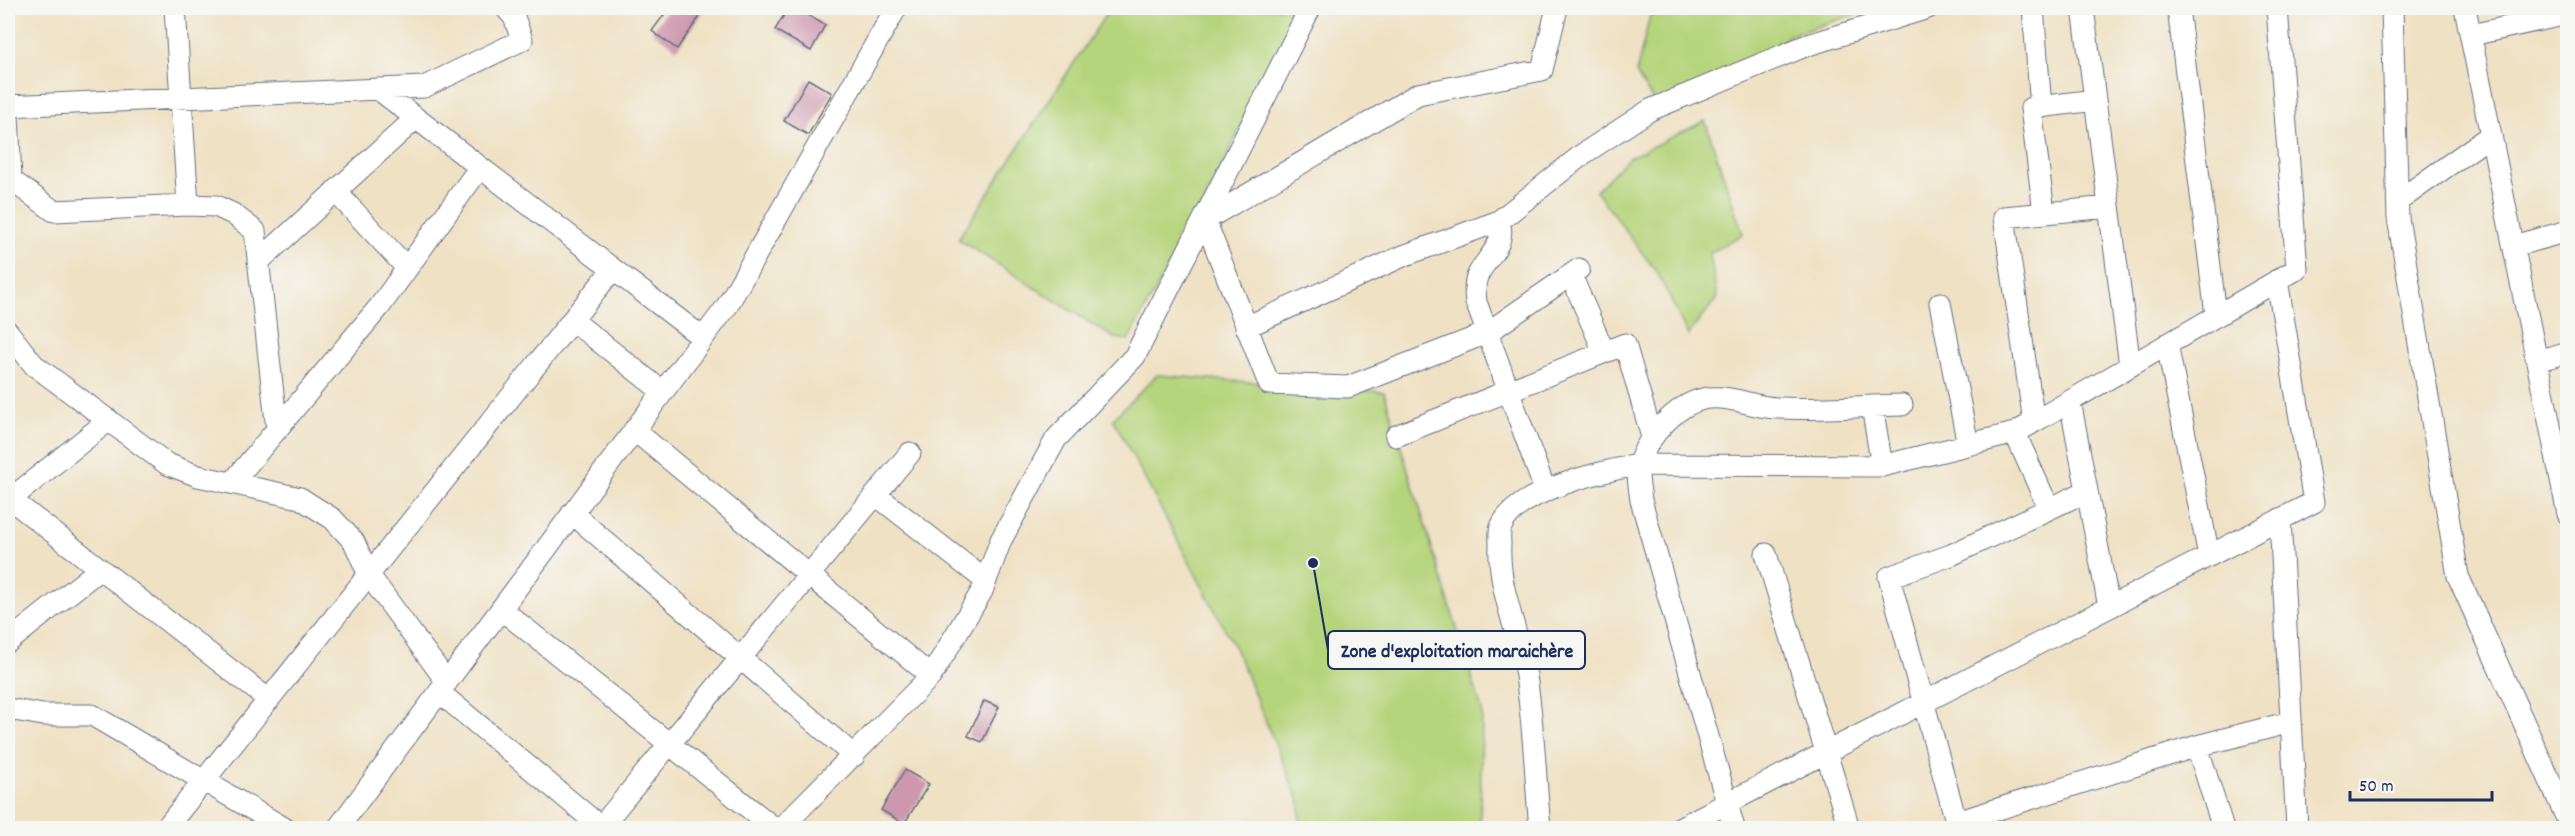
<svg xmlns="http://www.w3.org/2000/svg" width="2575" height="836" font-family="Dekko,sans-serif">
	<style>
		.green { fill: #b6d47b; stroke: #68826c; stroke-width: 1.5 }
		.building { fill: #cd98ad }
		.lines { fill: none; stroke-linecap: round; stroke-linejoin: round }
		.minor-casing { stroke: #656d81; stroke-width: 23 }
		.minor { stroke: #fff; stroke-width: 21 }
		.leader { fill: none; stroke: #1b2f5e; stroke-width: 2 }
		.callout-dot { fill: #1b2f5e; stroke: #f6f6f2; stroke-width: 2 }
		.callout { fill: #f6f6f2; stroke: #1b2f5e; stroke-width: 2 }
		.callout-label { font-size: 20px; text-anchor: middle; font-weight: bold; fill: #1b2f5e }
	</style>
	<rect width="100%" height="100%" fill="#f6f6f2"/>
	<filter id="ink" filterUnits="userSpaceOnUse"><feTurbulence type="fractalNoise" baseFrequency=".0167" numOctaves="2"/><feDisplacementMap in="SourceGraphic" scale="12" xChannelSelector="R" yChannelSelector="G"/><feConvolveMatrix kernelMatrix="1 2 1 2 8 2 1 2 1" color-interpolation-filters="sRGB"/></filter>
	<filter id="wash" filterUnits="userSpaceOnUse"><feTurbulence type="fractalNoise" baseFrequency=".008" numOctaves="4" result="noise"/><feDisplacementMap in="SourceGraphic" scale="24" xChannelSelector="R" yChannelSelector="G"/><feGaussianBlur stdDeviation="1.35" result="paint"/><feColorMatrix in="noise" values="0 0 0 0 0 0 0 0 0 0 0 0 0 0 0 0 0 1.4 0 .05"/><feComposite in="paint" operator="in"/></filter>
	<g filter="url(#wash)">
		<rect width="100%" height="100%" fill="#efe1c3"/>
		<!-- green -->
		<path class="green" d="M 1110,8 L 1299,8 L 1201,209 L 1128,340 L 1114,338 L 958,239 Z
			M 1652,8 L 1874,8 L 1788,36 L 1768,61 L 1657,107 L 1636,73 Z
			M 1705,121 L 1743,234 L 1710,253 L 1717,298 L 1688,335 L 1658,274 L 1596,191 L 1628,158 Z
			M 1157,375 L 1384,392 L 1482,710 L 1480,828 L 1300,828 L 1300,803 L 1236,650 L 1113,419 Z"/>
		<g id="blocks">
			<!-- building -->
			<path class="building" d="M 669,8 L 706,8 L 677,49 L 652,31 Z
				M 788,8 L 795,8 L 825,25 L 811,51 L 775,30 Z
				M 808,79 L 832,93 L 808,135 L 784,121 Z
				M 984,701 L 999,707 L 982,742 L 968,736 Z
				M 905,770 L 929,784 L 904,824 L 881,810 Z"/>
		</g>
	</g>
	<g filter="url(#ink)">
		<use href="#blocks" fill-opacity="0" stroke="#656d81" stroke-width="1.5"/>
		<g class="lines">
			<defs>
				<path id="minor" d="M 175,8 L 188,205
					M 2033,8 L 2041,107
					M 2083,8 L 2130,366
					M 2178,8 L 2216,315
					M 2392,8 L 2398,218 L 2458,576 L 2568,821
					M 2465,8 L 2568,514
					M 2471,35 L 2568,14
					M 378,89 L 703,338
					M 8,106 L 424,87 L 522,40 L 514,17 L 506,8
					M 8,115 L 11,180
					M 8,181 L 11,180 L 54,211 L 188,205 L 216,206 L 233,214 L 255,231 L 277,430
					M 335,191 L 407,268
					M 2398,201 L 2491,135
					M 2044,213 L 2031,108 L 2095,100
					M 1205,220 L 1269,384 L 1348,387 L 1487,333 L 1579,269
					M 1205,220 L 1418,94 L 1542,70 L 1557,8
					M 1499,221 C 1507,246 1486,256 1477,277 C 1474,285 1475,294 1476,302 L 1545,490
					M 2514,246 L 2568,231
					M 258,262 L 416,118
					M 1571,275 L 1604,352
					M 1940,303 L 1968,445
					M 572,320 L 663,392
					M 1246,327 L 1403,256 L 1499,221 L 1583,154 L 1650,110 L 1805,46 L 1928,8
					M 8,332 L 34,365 L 167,464 L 198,476 L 300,498 L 333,519 L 354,542 L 369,575 L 447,682
					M 2167,344 L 2209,556
					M 2537,361 L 2568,352
					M 2070,401 L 2109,607
					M 1872,406 L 1882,466
					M 2034,422 L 2004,217 L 2109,207
					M 634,430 L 931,676
					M 2015,433 L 2049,509
					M 1396,436 L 1625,344 L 1652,437
					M 232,483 L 380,306 L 480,167
					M 876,495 L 986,581
					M 10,499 L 269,700
					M 8,501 L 109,420
					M 572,513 L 854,756
					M 2280,519 L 2297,828
					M 1766,554 L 1849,828
					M 501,609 L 774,828
					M 8,642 L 100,569
					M 439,692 L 602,828
					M 8,709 L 43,715 L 92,715 L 284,828
					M 2197,746 L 2223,828
					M 1957,822 L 2197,746 L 2291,722
					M 166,828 L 613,269
					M 338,828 L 727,306 L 896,8
					M 600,828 L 910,453
					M 781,828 L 931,676 L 982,591 L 1001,540 L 1056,439 L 1135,356 L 1310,8
					M 1540,828 C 1535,776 1534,722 1525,670 C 1517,627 1498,589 1500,545 C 1500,540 1499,532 1501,527 C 1516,490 1603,471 1638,465 L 1882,466 L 2015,433 L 2297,269 L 2277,8
					M 1679,828 L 2314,502 L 2277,280
					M 1734,828 L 1641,500 C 1640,490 1636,474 1639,464 C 1647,436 1680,400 1710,398 C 1735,396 1755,408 1778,408 C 1819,410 1861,406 1902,405
					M 1958,828 L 1889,577 L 1951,555 L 2087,491"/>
			</defs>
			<!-- minor casing -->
			<use href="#minor" class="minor-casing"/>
			<!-- minor -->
			<use href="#minor" class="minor"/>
		</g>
	</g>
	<!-- callouts -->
	<path class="leader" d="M1313 563L1328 650"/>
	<circle class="callout-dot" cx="1313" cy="563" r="6"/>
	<rect class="callout" x="1328" y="631" width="257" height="38" rx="6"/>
	<g class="callout-label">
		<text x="1457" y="657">Zone d'exploitation maraichère</text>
	</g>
	<!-- margin -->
	<rect width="2575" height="836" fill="none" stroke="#f6f6f2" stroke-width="30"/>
	<!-- scale -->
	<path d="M2350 791v9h142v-9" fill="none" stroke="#1b2f5e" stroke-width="3"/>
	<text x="2359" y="791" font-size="18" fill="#1b2f5e" stroke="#f6f6f2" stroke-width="4.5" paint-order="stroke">50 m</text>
</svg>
